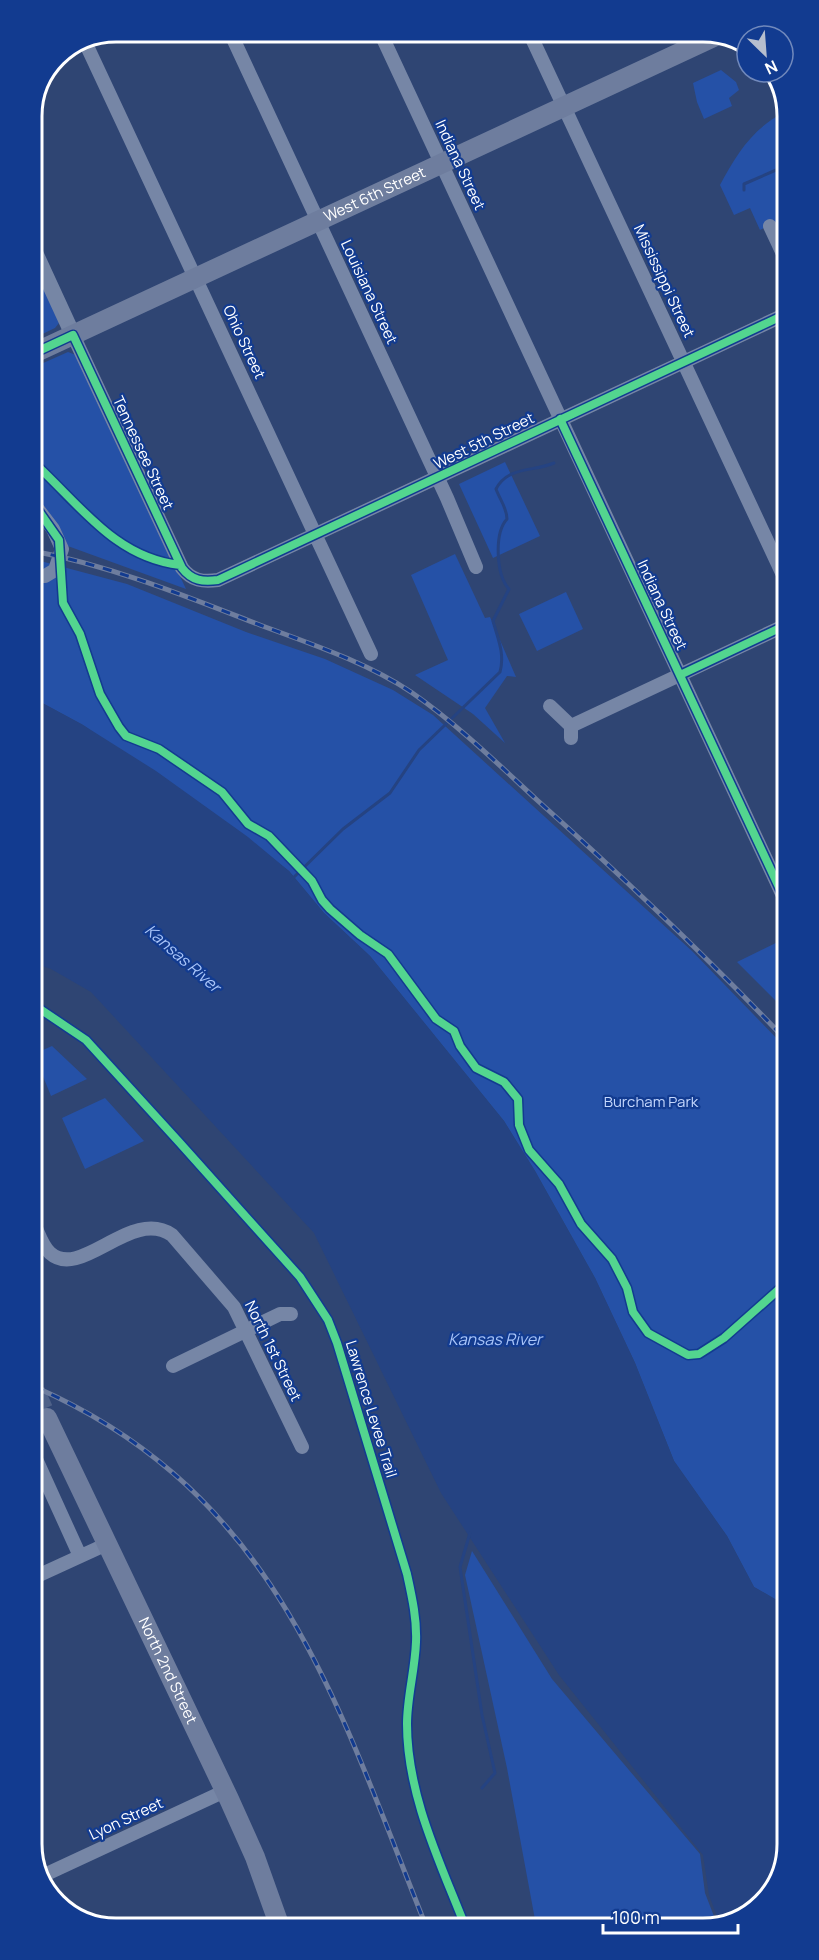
<svg xmlns="http://www.w3.org/2000/svg" width="819" height="1960" font-family="Manrope,sans-serif">
	<style>
		.green { fill: #2551a7 }
		.water { fill: #254382 }
		.lines { fill: none; stroke-linecap: round; stroke-linejoin: round }
		.stream { stroke: #254382; stroke-width: 3 }
		.highway-tunnel { stroke: #4e6188; stroke-width: 20; stroke-dasharray: 20 10; stroke-linecap: butt }
		.minor { stroke: #7686a6; stroke-width: 14 }
		.major { stroke: #7686a5; stroke-width: 16 }
		.highway { stroke: #6e7d9e; stroke-width: 20 }
		.rail-casing { stroke: #6e7d9e; stroke-width: 5 }
		.rail { stroke: #123b90; stroke-width: 3; stroke-dasharray: 9; stroke-linecap: butt }
		.cycleway-casing { stroke: #123b90; stroke-width: 11 }
		.cycleway { stroke: #53d58f; stroke-width: 8 }
		.labels { text-anchor: middle; stroke-width: 4.5; stroke-linejoin: round; paint-order: stroke }
		.street-label { font-size: 15px; fill: #fff; stroke: #123b90 }
		.park-label { font-size: 15px; fill: #c4d7fd; stroke: #123b90 }
		.water-label { font-size: 16px; font-style: italic; fill: #a9c5f9; stroke: #123b90 }
		.rim { fill: none; stroke: #fff; stroke-width: 3 }
	</style>
	<rect width="100%" height="100%" fill="#2f4573"/>
	<!-- green -->
	<path class="green" d="M 721,70 L 736,82 L 739,90 L 729,98 L 732,106 L 704,119 L 697,102 L 693,83 Z
		M 783,113 L 783,225 L 781,220 L 760,230 L 750,208 L 734,215 L 720,185 C 736,155 752,129 783,113 Z
		M 32,261 L 59,323 L 55,328 L 32,339 Z
		M 68,352 L 76,355 L 186,589 L 65,545 L 33,495 L 32,368 Z
		M 505,462 L 540,536 L 493,558 L 459,484 Z
		M 455,554 L 485,618 L 490,617 L 516,677 L 507,676 L 485,708 L 505,743 L 473,714 L 415,675 L 448,660 L 411,575 Z
		M 33,559 L 127,584 L 246,632 L 325,659 L 393,690 L 433,715 L 692,951 L 786,1048 L 787,1606 L 754,1587 L 727,1536 L 674,1461 L 635,1363 L 595,1278 L 535,1171 L 504,1121 L 370,956 L 324,913 L 289,871 L 83,725 L 33,698 Z
		M 566,592 L 583,629 L 537,651 L 519,614 Z
		M 784,939 L 785,941 L 785,1010 L 737,962 Z
		M 52,1046 L 87,1079 L 51,1096 L 34,1054 Z
		M 105,1098 L 144,1141 L 85,1169 L 62,1118 Z
		M 472,1551 L 552,1679 L 700,1854 L 705,1893 L 717,1924 L 536,1925 L 507,1768 L 465,1575 Z"/>
	<!-- water -->
	<path class="water" d="M 33,698 L 83,725 L 156,771 L 248,837 L 289,871 L 324,913 L 370,956 L 504,1121 L 535,1171 L 595,1278 L 635,1363 L 674,1461 L 727,1536 L 754,1587 L 787,1606 L 787,1845 L 770,1895 L 730,1924 L 720,1924 L 709,1895 L 703,1855 L 559,1675 L 441,1493 L 314,1233 L 91,992 L 51,969 L 34,963 Z"/>
	<g class="lines">
		<!-- stream -->
		<path class="stream" d="M 744,190 L 744,184 L 783,167
			M 291,880 L 343,829 L 390,793 L 419,750 L 500,672 C 505,654 498,639 493,621 L 509,589 C 496,575 494,533 507,519 C 507,508 500,500 496,489 C 508,466 533,472 554,463
			M 470,1533 L 460,1567 L 482,1715 L 495,1773 L 482,1788"/>
		<!-- highway-tunnel -->
		<path class="highway-tunnel" d="M 35,1391 L 47,1418"/>
		<!-- minor -->
		<path class="minor" d="M 230,32 L 447,498 L 476,567
			M 380,32 L 785,900
			M 529,32 L 784,577
			M 679,32 L 687,49
			M 86,44 L 371,654
			M 770,226 L 784,256
			M 73,335 L 182,568 C 192,581 203,582 218,580 L 784,315
			M 33,503 L 53,529 L 62,549 L 55,570 L 45,576 L 33,576
			M 550,706 L 571,726 L 571,738
			M 571,726 L 784,626
			M 34,1224 C 39,1234 42,1246 50,1253 C 81,1281 131,1207 172,1235 L 234,1307 L 302,1447
			M 173,1366 L 280,1314 L 291,1314
			M 35,1457 L 80,1556
			M 35,1577 L 107,1544
			M 40,1877 L 225,1791"/>
		<!-- major -->
		<path class="major" d="M 32,246 L 73,335"/>
		<!-- highway -->
		<g class="highway">
			<path id="s1" d="M 32,354 L 718,35"/>
			<path id="s2" d="M 47,1418 L 229,1799 L 255,1857 L 280,1927"/>
		</g>
		<defs>
			<path id="rail" d="M 33,551 C 112,566 185,596 260,625 C 311,644 366,662 411,692 C 456,723 497,763 537,800 C 623,877 706,956 786,1040
				M 35,1387 C 277,1493 336,1701 426,1926"/>
		</defs>
		<!-- rail casing -->
		<use href="#rail" class="rail-casing"/>
		<!-- rail -->
		<use href="#rail" class="rail"/>
		<defs>
			<path id="cycleway" d="M 32,354 L 73,335 L 182,568 C 192,581 203,582 218,580 L 784,315
				M 560,419 L 785,900
				M 32,461 C 78,502 114,558 180,565
				M 36,507 L 59,540 L 63,603 L 80,634 L 100,694 L 119,727 L 126,736 L 159,749 L 222,792 L 248,824 L 269,836 L 312,881 L 322,900 L 330,909 L 360,935 L 388,954 L 436,1019 L 454,1031 L 460,1046 L 476,1068 L 504,1082 L 518,1099 L 519,1125 L 529,1150 L 559,1184 L 581,1224 L 612,1259 L 627,1288 L 633,1312 L 648,1333 L 688,1355 L 699,1354 L 724,1338 L 786,1283
				M 680,675 L 784,626
				M 34,1005 L 86,1040 L 179,1142 L 300,1277 L 328,1320 L 337,1343 L 407,1574 C 412,1597 417,1619 416,1642 C 415,1670 407,1697 407,1724 C 407,1795 440,1862 465,1926"/>
		</defs>
		<!-- cycleway casing -->
		<use href="#cycleway" class="cycleway-casing"/>
		<!-- cycleway -->
		<use href="#cycleway" class="cycleway"/>
	</g>
	<g class="labels">
		<!-- street labels -->
		<g class="street-label">
			<text transform="translate(460 165) rotate(65)" y="5">Indiana Street</text>
			<text dy="5" stroke="none"><textPath href="#s1" startOffset="378">West 6th Street</textPath></text>
			<text transform="translate(664 281) rotate(65)" y="5">Mississippi Street</text>
			<text transform="translate(369 292) rotate(65)" y="5">Louisiana Street</text>
			<text transform="translate(244 342) rotate(65)" y="5">Ohio Street</text>
			<text transform="translate(484 441) rotate(-26)" y="5">West 5th Street</text>
			<text transform="translate(143 453) rotate(65)" y="5">Tennessee Street</text>
			<text transform="translate(662 605) rotate(65)" y="5">Indiana Street</text>
			<text transform="translate(273 1351) rotate(64)" y="5">North 1st Street</text>
			<text transform="translate(371 1409) rotate(73)" y="5">Lawrence Levee Trail</text>
			<text dy="5" stroke="none"><textPath href="#s2" startOffset="280">North 2nd Street</textPath></text>
			<text transform="translate(126 1819) rotate(-25)" y="5">Lyon Street</text>
		</g>
		<!-- park labels -->
		<g class="park-label">
			<text x="651" y="1107">Burcham Park</text>
		</g>
		<!-- water labels -->
		<g class="water-label">
			<text transform="translate(183 958) rotate(41)" y="6">Kansas River</text>
			<text x="495" y="1345">Kansas River</text>
		</g>
	</g>
	<!-- crop -->
	<path d="M0 0H819V1960H0ZM116 42H703A74 74 0 0 1 777 116V1844A74 74 0 0 1 703 1918H116A74 74 0 0 1 42 1844V116A74 74 0 0 1 116 42Z" fill="#123b90" fill-rule="evenodd"/>
	<path class="rim" d="M116 42H703A74 74 0 0 1 777 116V1844A74 74 0 0 1 703 1918H116A74 74 0 0 1 42 1844V116A74 74 0 0 1 116 42Z"/>
	<!-- north arrow -->
	<g transform="translate(765 54) rotate(155)"><circle r="28" fill="#123b90" stroke="#7189bc" stroke-width="1.5"/>
	<path d="M0-4.5L10 22L0 15L-10 22Z" fill="#b6bece"/>
	<text y="-9" font-size="16" font-weight="bold" text-anchor="middle" fill="#ffffff">N</text>
	</g>
	<!-- scale -->
	<path d="M603 1924v9h135v-9" fill="none" stroke="#ffffff" stroke-width="3"/>
	<text x="612" y="1924" font-size="18" fill="#ffffff" stroke="#123b90" stroke-width="4.5" paint-order="stroke">100 m</text>
</svg>
